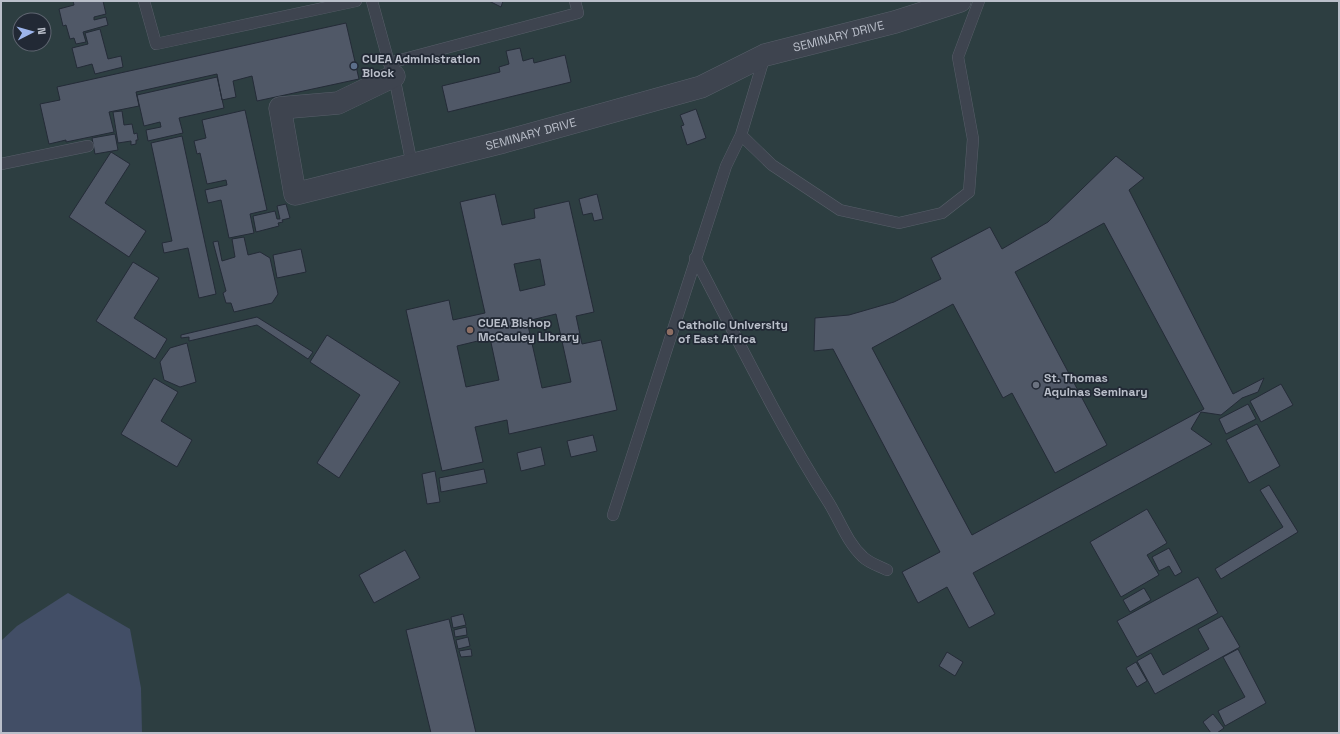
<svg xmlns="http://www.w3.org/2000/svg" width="1340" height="734" font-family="'Space Grotesk',sans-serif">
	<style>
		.green { fill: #2d3e41; fill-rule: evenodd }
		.water { fill: #424e66 }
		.building { fill: #505867; stroke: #242b37; fill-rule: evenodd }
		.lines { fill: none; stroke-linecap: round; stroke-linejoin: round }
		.lane-casing { stroke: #585f6a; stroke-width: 12 }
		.street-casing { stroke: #585f6a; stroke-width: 23 }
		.lane { stroke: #3e444f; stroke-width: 11 }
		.street { stroke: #3e444f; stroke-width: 22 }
		.service-dot { fill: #5c6f8a; stroke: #222935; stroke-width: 1.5 }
		.education-dot { fill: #8d6e63; stroke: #222935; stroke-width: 1.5 }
		.worship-dot { fill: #6b7280; stroke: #222935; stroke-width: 1.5 }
		.labels { text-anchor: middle; stroke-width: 3.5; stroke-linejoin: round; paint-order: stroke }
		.street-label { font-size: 12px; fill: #babfca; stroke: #222935 }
		.poi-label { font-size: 12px; font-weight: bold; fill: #babfca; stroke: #222935; text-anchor: start }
	</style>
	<rect width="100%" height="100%" fill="#2a313f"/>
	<!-- green -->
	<path class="green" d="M 1,1 L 1339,1 L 1339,733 L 1,733 ZM 20,20 L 44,20 L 44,44 L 20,44 Z"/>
	<!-- water -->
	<path class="water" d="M 68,593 L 130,629 L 141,688 L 142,733 L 1,733 L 1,641 L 17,626 Z"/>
	<!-- building -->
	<path class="building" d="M 73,1 L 103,1 L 106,14 L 94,17 L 94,20 L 106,17 L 108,25 L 83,32 L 86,42 L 76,44 L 74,38 L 70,39 L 66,25 L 63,26 L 59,9 L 74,5 Z
		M 489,1 L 503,1 L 501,7 Z
		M 346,23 L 359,79 L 257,101 L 252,76 L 233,81 L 236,97 L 222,100 L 217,74 L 136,92 L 139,106 L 109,112 L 114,132 L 66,142 L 66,140 L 49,144 L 40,104 L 60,100 L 57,87 Z
		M 100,29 L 108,59 L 121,56 L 123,67 L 95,74 L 92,64 L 77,68 L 72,48 L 88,44 L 85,33 Z
		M 520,48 L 523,61 L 533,58 L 534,63 L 565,55 L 571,82 L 448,112 L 442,86 L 500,72 L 499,67 L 509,64 L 506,51 Z
		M 217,77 L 224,108 L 179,118 L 183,133 L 148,141 L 146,130 L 161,127 L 160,122 L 144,126 L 137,95 Z
		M 696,109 L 706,138 L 687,145 L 681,126 L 684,125 L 680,115 Z
		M 245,110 L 267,210 L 250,214 L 254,233 L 229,238 L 221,200 L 208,203 L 205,190 L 227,185 L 226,180 L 207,184 L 200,153 L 197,154 L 194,141 L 206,138 L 202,120 Z
		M 122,111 L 124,125 L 132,124 L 134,134 L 137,133 L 138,140 L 136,140 L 136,144 L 131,145 L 131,141 L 118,143 L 113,112 Z
		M 115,134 L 118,150 L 95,154 L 92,138 Z
		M 182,136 L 216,294 L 199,298 L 188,248 L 164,253 L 162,243 L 172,241 L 151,143 Z
		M 111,152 L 130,164 L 105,203 L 146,231 L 129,257 L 69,217 Z
		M 1116,156 L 1144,178 L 1129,190 L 1233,394 L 1264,378 L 1258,392 L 1242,398 L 1221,415 L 1201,412 L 1191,429 L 1212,444 L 973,573 L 995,614 L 969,628 L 947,587 L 918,603 L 902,572 L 940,552 L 833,349 L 814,351 L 815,318 L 849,315 L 894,302 L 941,279 L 931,258 L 990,227 L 1002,249 L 1048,222 ZM 1104,223 L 1204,409 L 972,535 L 872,348 L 953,304 L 1003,398 L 1012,393 L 1055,473 L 1107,445 L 1015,272 Z
		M 495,194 L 502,225 L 535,218 L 534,209 L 569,201 L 594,312 L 576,316 L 582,344 L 601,340 L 617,410 L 509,434 L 507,420 L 475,427 L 483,462 L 442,471 L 406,310 L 449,300 L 453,320 L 485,313 L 460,202 ZM 540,259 L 545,285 L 520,291 L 514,264 ZM 556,314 L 571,382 L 542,388 L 527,321 ZM 490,338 L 499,380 L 466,387 L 457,346 Z
		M 597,194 L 603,219 L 594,221 L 592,213 L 583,215 L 579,199 Z
		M 286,204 L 290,218 L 282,220 L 283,222 L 278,223 L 279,226 L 256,232 L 253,216 L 275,211 L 277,219 L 280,219 L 277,206 Z
		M 244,237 L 248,255 L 260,252 L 270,258 L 278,294 L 272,303 L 234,312 L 231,303 L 226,303 L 223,293 L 226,291 L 213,242 L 218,241 L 222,261 L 235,257 L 232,239 Z
		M 301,249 L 306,272 L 277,278 L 273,255 Z
		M 133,262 L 159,278 L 134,318 L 167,339 L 155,359 L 96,321 Z
		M 257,317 L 313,352 L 308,359 L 257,325 L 189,341 L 189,337 L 181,338 L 181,335 Z
		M 327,335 L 400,382 L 339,478 L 317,463 L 360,395 L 310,362 Z
		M 187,343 L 196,382 L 180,387 L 164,380 L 160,362 L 170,348 Z
		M 154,378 L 178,392 L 161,421 L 192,440 L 177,467 L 121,434 Z
		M 1281,384 L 1293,405 L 1261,422 L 1250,401 Z
		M 1248,404 L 1256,419 L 1226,434 L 1219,419 Z
		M 1257,424 L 1280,466 L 1249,483 L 1226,440 Z
		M 593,435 L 597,451 L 571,457 L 567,441 Z
		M 541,447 L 545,465 L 521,471 L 517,453 Z
		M 484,469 L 487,483 L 441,492 L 439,478 Z
		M 435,471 L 440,502 L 427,504 L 422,474 Z
		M 1269,485 L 1298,532 L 1221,579 L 1215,569 L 1283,527 L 1260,490 Z
		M 1147,509 L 1167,543 L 1147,555 L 1159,575 L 1121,597 L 1090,542 Z
		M 1169,548 L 1182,572 L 1175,576 L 1169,566 L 1159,571 L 1152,557 Z
		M 405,550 L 420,578 L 374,603 L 359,575 Z
		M 1198,577 L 1218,613 L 1137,657 L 1117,621 Z
		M 1144,588 L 1151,600 L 1130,612 L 1123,600 Z
		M 463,614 L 466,625 L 453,628 L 451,617 Z
		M 1222,616 L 1240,647 L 1155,694 L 1137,661 L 1151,653 L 1163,675 L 1209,649 L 1198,629 Z
		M 449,619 L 476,733 L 431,733 L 406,630 Z
		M 466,627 L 467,635 L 455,637 L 454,630 Z
		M 468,637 L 470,646 L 458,649 L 456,640 Z
		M 471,649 L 472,656 L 461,657 L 459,651 Z
		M 1238,649 L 1266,703 L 1225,726 L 1218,711 L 1245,697 L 1223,657 Z
		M 947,652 L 963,662 L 955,676 L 939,666 Z
		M 1136,662 L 1147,681 L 1137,687 L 1126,668 Z
		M 1213,714 L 1224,728 L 1217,733 L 1211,733 L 1203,722 Z"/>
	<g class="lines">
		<defs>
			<path id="lane" d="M 144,1 L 156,44 L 356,1
				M 372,1 L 389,63 L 394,76 L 412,165
				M 389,63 L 578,13 L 575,1
				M 741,135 L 772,165 L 840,210 L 899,223 L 942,213 L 969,192 L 973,139 L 958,57 L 979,1
				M 1,164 L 88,146
				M 695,258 C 738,340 779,425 829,503 C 840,521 847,542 863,557 C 869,563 879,566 887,570
				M 613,515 L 726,166 L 741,135 L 765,55"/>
			<g id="street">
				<path id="s1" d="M 394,76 L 338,103 L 280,108 L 295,194 L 503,142 L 701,87 L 765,55 L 895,22 L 960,1"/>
			</g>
		</defs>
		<!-- lane casing -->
		<use href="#lane" class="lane-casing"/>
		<!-- street casing -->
		<use href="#street" class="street-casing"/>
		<!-- lane -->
		<use href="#lane" class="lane"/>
		<!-- street -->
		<use href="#street" class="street"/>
	</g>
	<!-- markers -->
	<circle class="service-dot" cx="354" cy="66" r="4"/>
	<g class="education-dot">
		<circle cx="470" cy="330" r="4"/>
		<circle cx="670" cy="332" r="4"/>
	</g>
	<circle class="worship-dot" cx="1036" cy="385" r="4"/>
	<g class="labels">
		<!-- street labels -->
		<g class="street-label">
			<text dy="4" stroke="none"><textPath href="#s1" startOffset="775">SEMINARY DRIVE</textPath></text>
			<text dy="4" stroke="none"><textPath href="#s1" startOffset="451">SEMINARY DRIVE</textPath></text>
		</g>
		<!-- poi labels -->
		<g class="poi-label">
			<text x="362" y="63">CUEA Administration<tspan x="362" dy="14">Block</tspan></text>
			<text x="478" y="327">CUEA Bishop<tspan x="478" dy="14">McCauley Library</tspan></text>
			<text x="678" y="329">Catholic University<tspan x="678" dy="14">of East Africa</tspan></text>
			<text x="1044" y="382">St. Thomas<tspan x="1044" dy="14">Aquinas Seminary</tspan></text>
		</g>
	</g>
	<!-- border -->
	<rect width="1340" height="734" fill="none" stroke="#babfca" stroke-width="4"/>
	<!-- north arrow -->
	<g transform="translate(32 32) rotate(84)"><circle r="19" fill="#222935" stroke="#5f6571"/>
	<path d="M0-3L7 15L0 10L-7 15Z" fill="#9db5ec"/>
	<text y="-6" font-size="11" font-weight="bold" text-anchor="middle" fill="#babfca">N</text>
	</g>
</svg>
